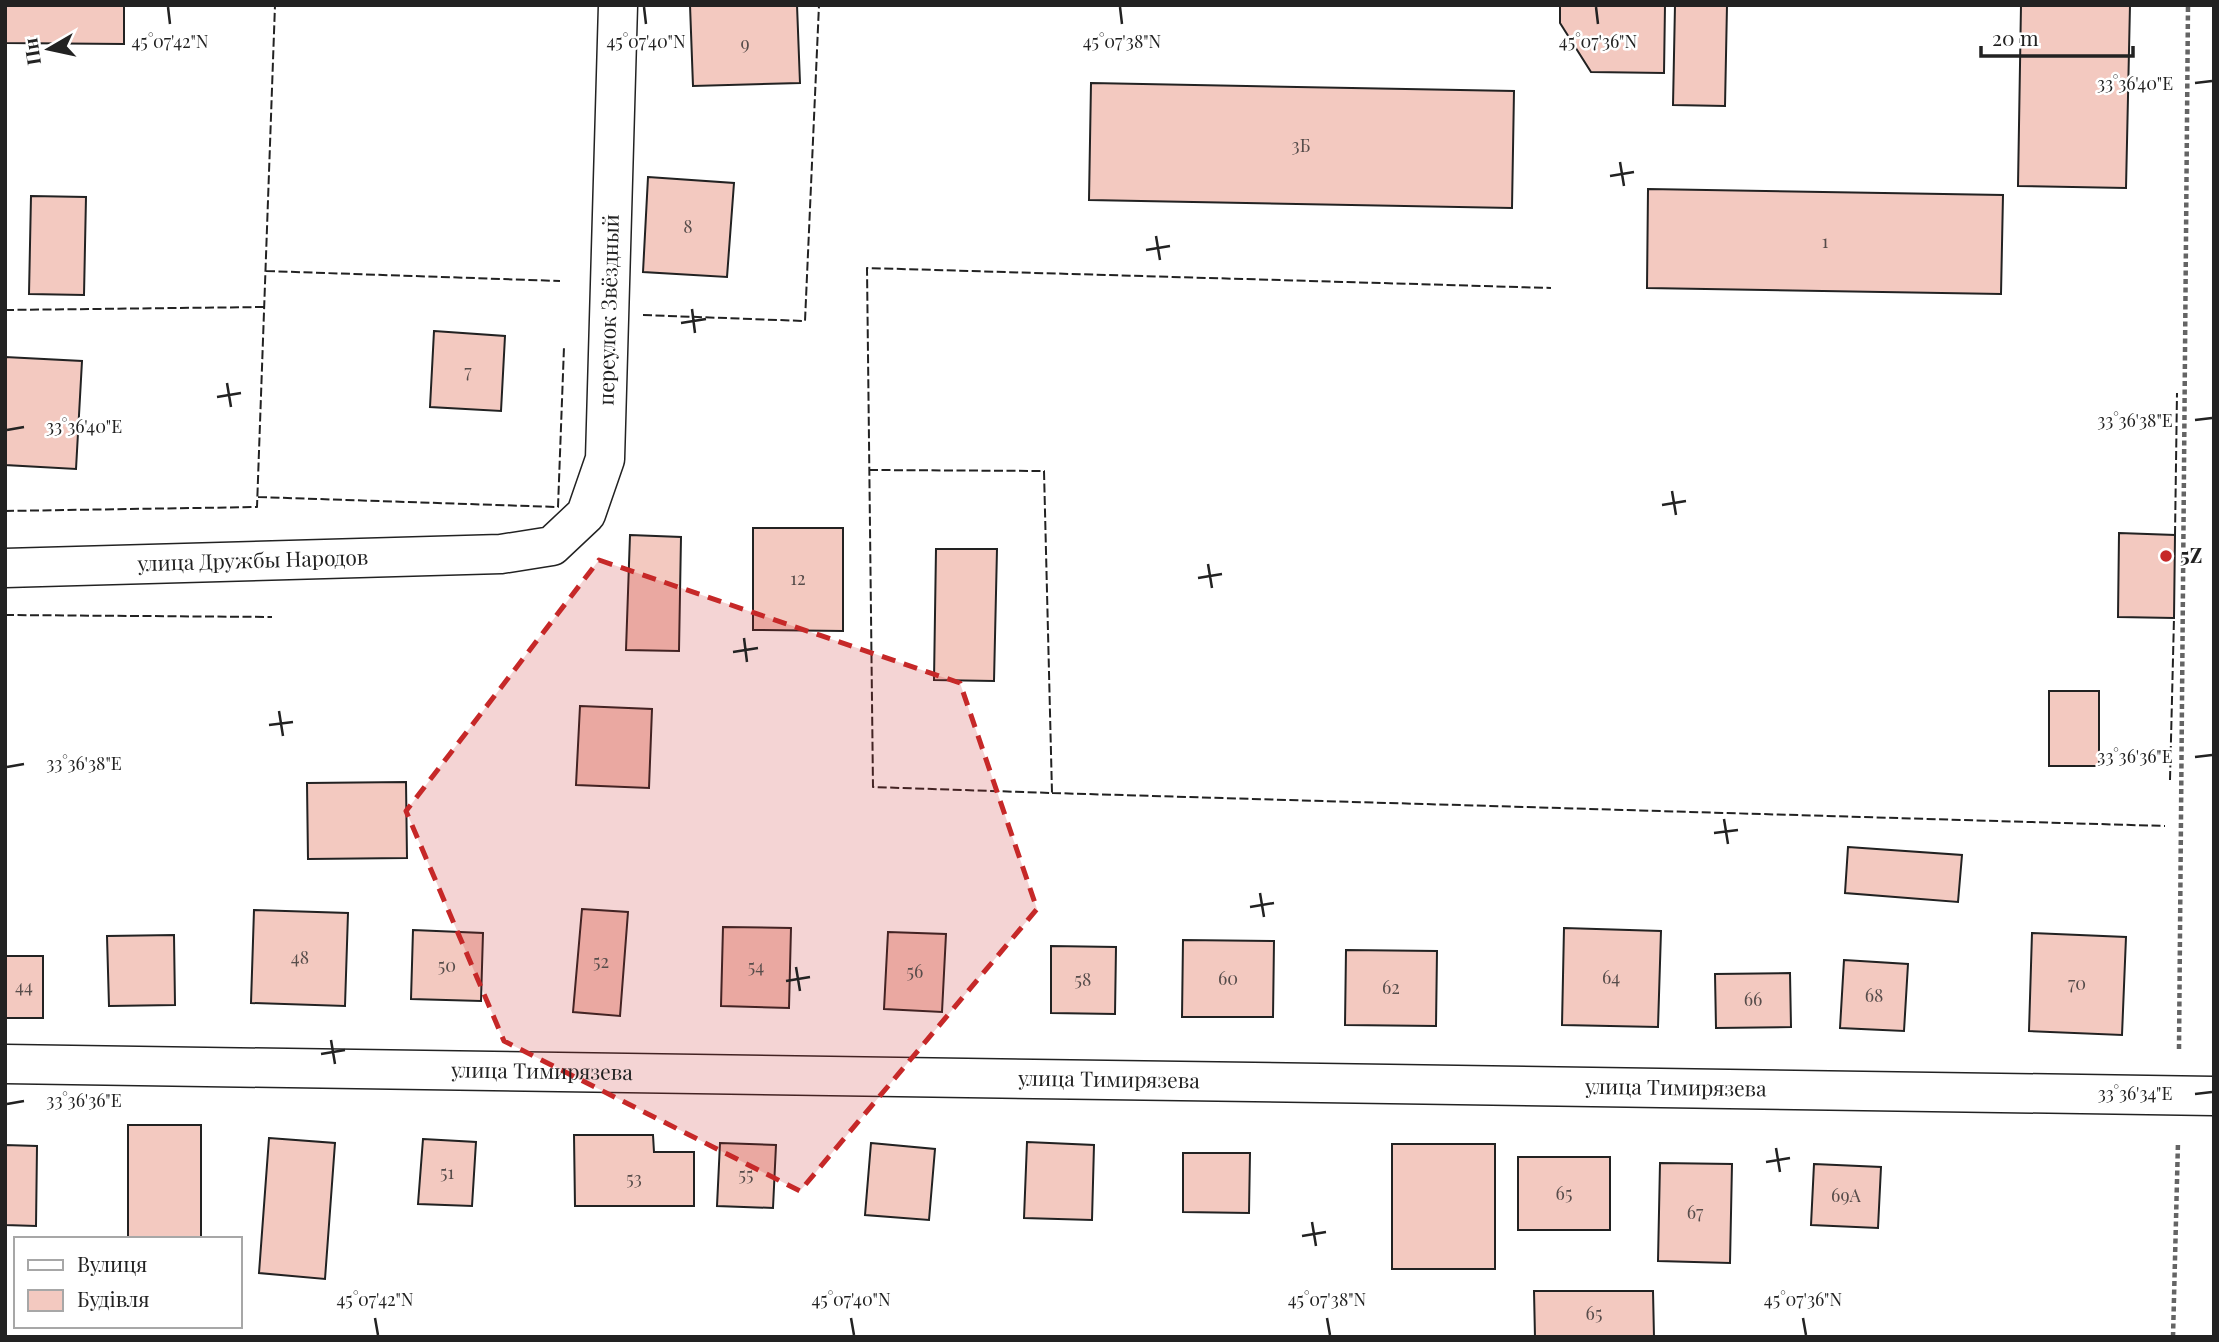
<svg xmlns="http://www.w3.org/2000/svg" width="2219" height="1342" font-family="'Playfair Display',serif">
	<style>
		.building { fill: #f3c9c0; stroke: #222; stroke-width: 2 }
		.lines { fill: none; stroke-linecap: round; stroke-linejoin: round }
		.minor-casing { stroke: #222; stroke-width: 41 }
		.path { stroke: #646464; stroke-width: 4.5; stroke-dasharray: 5 3.5; stroke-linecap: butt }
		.minor { stroke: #fff; stroke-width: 38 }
		.fence { stroke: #222; stroke-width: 2; stroke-dasharray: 9 3.5; stroke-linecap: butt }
		.marked { fill: #c62828; fill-opacity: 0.2; stroke: #c62828; stroke-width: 5; stroke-dasharray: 14 9; stroke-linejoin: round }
		.ticks { fill: none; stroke: #222; stroke-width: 2.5 }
		.poi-dot { fill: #c62828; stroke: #fff; stroke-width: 2.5 }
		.labels { text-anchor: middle; stroke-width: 5; stroke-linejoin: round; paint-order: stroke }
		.number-label { font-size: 18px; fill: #564c4a }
		.street-label { font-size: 21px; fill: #222; stroke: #fff }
		.poi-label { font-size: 21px; font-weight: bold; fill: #222; stroke: #fff; text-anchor: start }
		.ticks-label { font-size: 18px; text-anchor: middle; fill: #222; stroke: #fff; stroke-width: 5; stroke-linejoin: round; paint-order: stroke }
	</style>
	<rect width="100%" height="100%" fill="#fff"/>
	<!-- building -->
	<path class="building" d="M 5,5 L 124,5 L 124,44 L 5,43 Z
		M 690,5 L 797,5 L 800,83 L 693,86 Z
		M 1560,5 L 1665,5 L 1664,73 L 1591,72 L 1560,23 Z
		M 1675,5 L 1727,5 L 1725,106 L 1673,105 Z
		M 2021,5 L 2130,5 L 2126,188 L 2018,186 Z
		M 1091,83 L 1514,91 L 1512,208 L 1089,200 Z
		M 648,177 L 734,183 L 727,277 L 643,272 Z
		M 1648,189 L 2003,195 L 2001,294 L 1647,288 Z
		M 31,196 L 86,197 L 84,295 L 29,294 Z
		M 434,331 L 505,336 L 501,411 L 430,407 Z
		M 5,357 L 82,361 L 76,469 L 5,465 Z
		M 753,528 L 843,528 L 843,631 L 753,630 Z
		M 2119,533 L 2175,535 L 2174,618 L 2118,617 Z
		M 630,535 L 681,537 L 679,651 L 626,650 Z
		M 936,549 L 997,549 L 994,681 L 934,680 Z
		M 2049,691 L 2099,691 L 2099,766 L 2049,766 Z
		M 580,706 L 652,709 L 649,788 L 576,785 Z
		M 406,782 L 407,858 L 308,859 L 307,783 Z
		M 1848,847 L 1962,855 L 1958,902 L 1845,893 Z
		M 582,909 L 628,912 L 620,1016 L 573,1012 Z
		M 254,910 L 348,913 L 345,1006 L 251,1003 Z
		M 723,927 L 791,928 L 789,1008 L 721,1006 Z
		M 1564,928 L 1661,931 L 1658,1027 L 1562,1025 Z
		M 413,930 L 483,933 L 481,1001 L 411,999 Z
		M 888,932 L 946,934 L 942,1012 L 884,1009 Z
		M 2032,933 L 2126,937 L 2122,1035 L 2029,1031 Z
		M 174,935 L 175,1005 L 109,1006 L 107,936 Z
		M 1183,940 L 1274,941 L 1273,1017 L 1182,1017 Z
		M 1051,946 L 1116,947 L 1115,1014 L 1051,1013 Z
		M 1346,950 L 1437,951 L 1436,1026 L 1345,1025 Z
		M 5,956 L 43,956 L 43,1018 L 5,1018 Z
		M 1844,960 L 1908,964 L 1904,1031 L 1840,1028 Z
		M 1790,973 L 1791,1027 L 1716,1028 L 1715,974 Z
		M 128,1125 L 201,1125 L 201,1239 L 128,1239 Z
		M 574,1135 L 653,1135 L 654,1152 L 694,1152 L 694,1206 L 575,1206 Z
		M 269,1138 L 335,1143 L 325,1279 L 259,1273 Z
		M 423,1139 L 476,1142 L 472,1206 L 418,1204 Z
		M 1027,1142 L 1094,1145 L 1092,1220 L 1024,1218 Z
		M 720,1143 L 776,1145 L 773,1208 L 717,1206 Z
		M 871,1143 L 935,1149 L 929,1220 L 865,1215 Z
		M 1392,1144 L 1495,1144 L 1495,1269 L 1392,1269 Z
		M 5,1145 L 37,1146 L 36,1226 L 5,1225 Z
		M 1183,1153 L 1250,1153 L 1249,1213 L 1183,1212 Z
		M 1518,1157 L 1610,1157 L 1610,1230 L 1518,1230 Z
		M 1660,1163 L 1732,1164 L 1730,1263 L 1658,1261 Z
		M 1814,1164 L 1881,1167 L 1878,1228 L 1811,1225 Z
		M 1534,1291 L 1653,1291 L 1654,1337 L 1535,1337 Z"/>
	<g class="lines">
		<defs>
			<g id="minor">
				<path id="s1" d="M 5,568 L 501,554 L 552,546 L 586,514 L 605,459 L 618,5"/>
				<path id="s2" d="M 5,1064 L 2214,1096"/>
			</g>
		</defs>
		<!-- minor casing -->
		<use href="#minor" class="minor-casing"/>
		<!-- path -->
		<path class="path" d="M 2179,1049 L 2188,5
			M 2173,1337 L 2178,1142"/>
		<!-- minor -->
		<use href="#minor" class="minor"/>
		<!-- fence -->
		<path class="fence" d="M 266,271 L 560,281
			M 5,310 L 264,307
			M 643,315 L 805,321 L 819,5
			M 869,470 L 1044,471 L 1052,793 L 873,787 L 867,268 L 1551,288
			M 258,497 L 558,507 L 564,347
			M 5,511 L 257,507 L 275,5
			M 2175,535 L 2177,393
			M 5,615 L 272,617
			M 2170,780 L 2174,618
			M 1052,793 L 2165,826"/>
	</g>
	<!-- marked area -->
	<path class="marked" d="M 599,560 L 960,683 L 1037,909 L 800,1191 L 504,1041 L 406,811 Z"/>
	<!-- ticks -->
	<path class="ticks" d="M 168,7 L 170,24M 644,7 L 646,24M 1120,7 L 1122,24M 1596,7 L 1598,24M 2195,83 L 2212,81M 1620,162 L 1624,186M 1610,176 L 1634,172M 1156,236 L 1160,260M 1146,250 L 1170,246M 692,309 L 695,333M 681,323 L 706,319M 227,383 L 231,407M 217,397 L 241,393M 2195,420 L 2212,418M 7,430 L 24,427M 1672,491 L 1676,515M 1662,505 L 1686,501M 1208,564 L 1212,588M 1198,578 L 1222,574M 744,638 L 747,662M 733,652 L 758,648M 279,711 L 283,736M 269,725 L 293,722M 2195,757 L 2212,755M 7,767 L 24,764M 1724,819 L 1728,844M 1714,833 L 1738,830M 1260,893 L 1264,917M 1250,907 L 1274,903M 796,967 L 800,991M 786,981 L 810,977M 331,1040 L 335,1064M 321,1054 L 345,1050M 2195,1094 L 2212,1092M 7,1104 L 24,1101M 1776,1148 L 1780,1172M 1766,1162 L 1790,1158M 1312,1222 L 1316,1246M 1302,1236 L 1326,1232M 375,1318 L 378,1335M 851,1318 L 854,1335M 1327,1318 L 1330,1335M 1803,1318 L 1806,1335"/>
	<!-- markers -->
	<circle class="poi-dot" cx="2166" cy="556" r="7"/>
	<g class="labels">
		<!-- number labels -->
		<g class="number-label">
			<text x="745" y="50">9</text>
			<text x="1301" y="152">3Б</text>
			<text x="688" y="233">8</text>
			<text x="1825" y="248">1</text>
			<text x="468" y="378">7</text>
			<text x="798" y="585">12</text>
			<text x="300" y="964">48</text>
			<text x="601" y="968">52</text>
			<text x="447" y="972">50</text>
			<text x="756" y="973">54</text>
			<text x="915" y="978">56</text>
			<text x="1611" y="984">64</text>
			<text x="1228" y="985">60</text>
			<text x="1083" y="986">58</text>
			<text x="2077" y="990">70</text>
			<text x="24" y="993">44</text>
			<text x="1391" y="994">62</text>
			<text x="1874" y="1002">68</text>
			<text x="1753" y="1006">66</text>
			<text x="447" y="1179">51</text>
			<text x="746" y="1181">55</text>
			<text x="634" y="1185">53</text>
			<text x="1564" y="1200">65</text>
			<text x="1846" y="1202">69А</text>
			<text x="1695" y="1219">67</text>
			<text x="1594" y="1320">65</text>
		</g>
		<!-- street labels -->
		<g class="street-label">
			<text dy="7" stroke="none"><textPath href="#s1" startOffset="802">переулок Звёздный</textPath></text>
			<text dy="7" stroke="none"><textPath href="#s1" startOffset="248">улица Дружбы Народов</textPath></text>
			<text dy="7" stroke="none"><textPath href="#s2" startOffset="537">улица Тимирязева</textPath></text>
			<text dy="7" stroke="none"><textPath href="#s2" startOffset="1104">улица Тимирязева</textPath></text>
			<text dy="7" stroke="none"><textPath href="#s2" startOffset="1671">улица Тимирязева</textPath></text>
		</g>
		<!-- poi labels -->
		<g class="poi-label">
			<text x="2180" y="563">5Z</text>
		</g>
	</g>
	<g class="ticks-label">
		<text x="1598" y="48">45°07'36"N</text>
		<text x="170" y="48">45°07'42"N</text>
		<text x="646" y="48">45°07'40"N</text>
		<text x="1122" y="48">45°07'38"N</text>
		<text x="2135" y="90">33°36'40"E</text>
		<text x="2135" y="427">33°36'38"E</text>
		<text x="84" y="433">33°36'40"E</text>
		<text x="2135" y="763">33°36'36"E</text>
		<text x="84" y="770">33°36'38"E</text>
		<text x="2135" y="1100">33°36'34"E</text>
		<text x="84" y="1107">33°36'36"E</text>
		<text x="375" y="1306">45°07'42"N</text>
		<text x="851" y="1306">45°07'40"N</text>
		<text x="1327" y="1306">45°07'38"N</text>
		<text x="1803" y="1306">45°07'36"N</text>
	</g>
	<!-- border -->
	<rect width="2219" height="1342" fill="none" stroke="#222222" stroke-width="14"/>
	<!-- legend -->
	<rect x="14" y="1237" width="228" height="91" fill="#ffffff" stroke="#a7a7a7" stroke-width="2"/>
	<rect x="28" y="1260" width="35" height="10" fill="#ffffff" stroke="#a7a7a7" stroke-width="2"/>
	<text x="77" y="1272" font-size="21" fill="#222222">Вулиця</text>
	<rect x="28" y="1290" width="35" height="21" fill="#f3c9c0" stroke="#a7a7a7" stroke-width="2"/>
	<text x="77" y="1307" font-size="21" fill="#222222">Будівля</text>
	<!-- north arrow -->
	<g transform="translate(49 49) rotate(261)" stroke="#ffffff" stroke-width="5" paint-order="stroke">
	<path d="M0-5L12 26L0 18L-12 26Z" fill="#222222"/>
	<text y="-10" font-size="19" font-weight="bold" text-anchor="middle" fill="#222222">Пн</text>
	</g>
	<!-- scale -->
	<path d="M1981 46v10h152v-10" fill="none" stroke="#222222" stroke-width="3.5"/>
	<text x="1992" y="46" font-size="21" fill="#222222" stroke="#ffffff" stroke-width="5" paint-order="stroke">20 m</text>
</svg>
